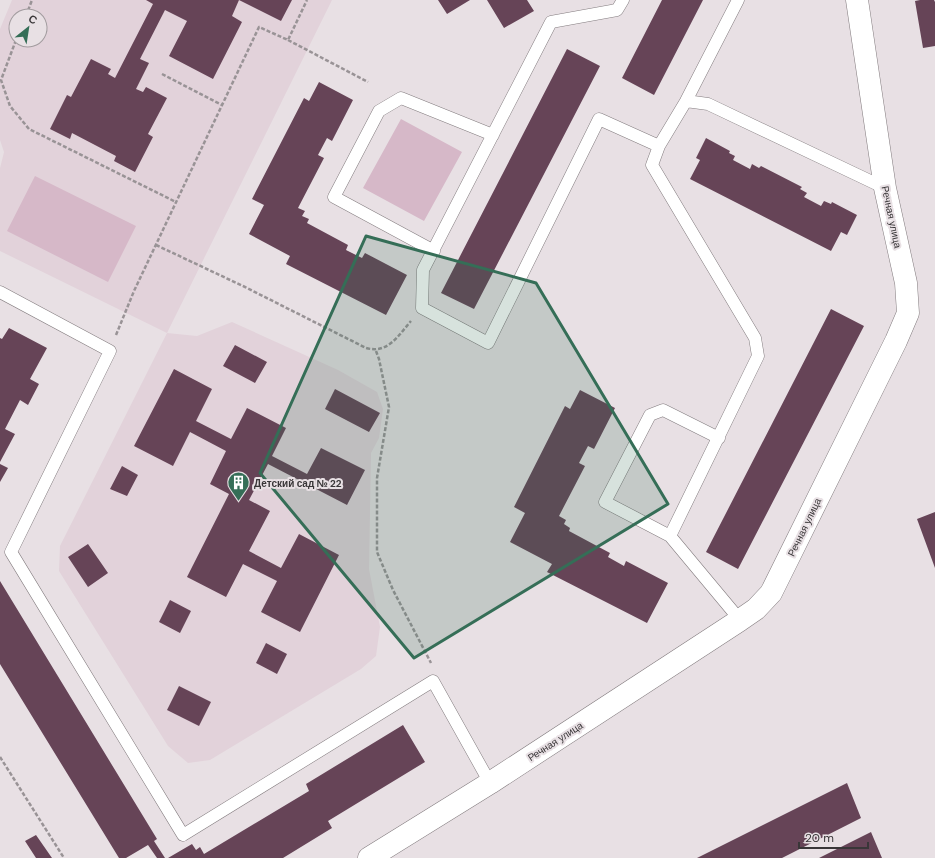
<svg xmlns="http://www.w3.org/2000/svg" width="935" height="858" font-family="'DM Sans',sans-serif">
	<style>
		.built { fill: #e2d2da; fill-rule: evenodd }
		.green { fill: #d6b8c8 }
		.building { fill: #664457 }
		.lines { fill: none; stroke-linecap: round; stroke-linejoin: round }
		.service-casing { stroke: #837c7f; stroke-width: 13 }
		.minor-casing { stroke: #837c7f; stroke-width: 23 }
		.path { stroke: #999396; stroke-width: 2.5; stroke-dasharray: 4 2; stroke-linecap: butt }
		.service { stroke: #fff; stroke-width: 12 }
		.minor { stroke: #fff; stroke-width: 22 }
		.marked { fill: #356e57; fill-opacity: 0.2; stroke: #356e57; stroke-width: 3; stroke-linejoin: round }
		.labels { text-anchor: middle; stroke-width: 4; stroke-linejoin: round; paint-order: stroke }
		.street-label { font-size: 10px; fill: #393638; stroke: #e8e0e4 }
		.poi-label { font-size: 10px; font-weight: bold; fill: #393638; stroke: #e8e0e4; text-anchor: start }
	</style>
	<rect width="100%" height="100%" fill="#e8e0e4"/>
	<!-- built -->
	<path class="built" d="M 12,0 L 332,0 L 167,333 L 197,336 L 232,322 L 338,370 L 377,392 L 383,409 L 379,438 L 371,453 L 369,569 L 380,627 L 376,656 L 361,669 L 210,760 L 188,763 L 168,746 L 59,571 L 60,546 L 167,333 L 0,251 L 0,168 L 4,152 L 0,140 L 0,29 ZM 16,16 L 40,16 L 40,40 L 16,40 Z"/>
	<!-- green -->
	<path class="green" d="M 401,119 L 462,152 L 424,221 L 363,188 Z
		M 35,176 L 136,226 L 108,282 L 7,231 Z"/>
	<!-- building -->
	<path class="building" d="M 146,0 L 292,0 L 281,21 L 239,0 L 232,16 L 242,22 L 213,79 L 169,56 L 187,21 L 165,10 L 140,59 L 149,63 L 136,89 L 143,92 L 146,87 L 167,98 L 148,134 L 153,137 L 135,172 L 114,161 L 116,156 L 72,133 L 70,139 L 50,129 L 67,95 L 71,97 L 91,59 L 111,69 L 108,74 L 115,78 L 153,4 Z
		M 438,0 L 470,0 L 447,14 Z
		M 487,0 L 527,0 L 534,11 L 504,28 Z
		M 662,0 L 703,0 L 654,95 L 622,78 Z
		M 920,0 L 934,0 L 935,2 L 935,46 L 923,48 L 915,1 Z
		M 567,49 L 600,66 L 474,309 L 441,293 Z
		M 319,82 L 353,100 L 332,141 L 327,138 L 318,155 L 324,158 L 298,208 L 305,211 L 302,216 L 309,219 L 307,223 L 348,245 L 346,250 L 362,258 L 365,253 L 407,275 L 386,315 L 286,264 L 290,256 L 249,234 L 264,205 L 252,199 L 304,98 L 309,101 Z
		M 706,138 L 730,151 L 729,153 L 735,156 L 733,160 L 750,169 L 752,164 L 759,168 L 761,166 L 802,187 L 800,189 L 807,193 L 804,197 L 821,206 L 824,201 L 831,204 L 832,202 L 857,215 L 847,235 L 841,232 L 831,251 L 690,179 L 700,160 L 696,158 Z
		M 831,309 L 864,326 L 738,569 L 706,552 Z
		M 9,328 L 47,348 L 30,379 L 39,384 L 28,405 L 20,400 L 5,429 L 15,434 L 0,462 L 0,338 L 2,339 Z
		M 235,345 L 267,362 L 255,383 L 223,366 Z
		M 174,369 L 212,389 L 196,421 L 231,439 L 247,408 L 286,428 L 272,456 L 307,474 L 321,448 L 365,470 L 347,505 L 268,464 L 249,500 L 270,511 L 249,551 L 281,568 L 299,534 L 339,555 L 300,632 L 261,612 L 277,581 L 243,564 L 226,597 L 187,577 L 229,494 L 210,484 L 226,451 L 190,432 L 173,466 L 134,446 Z
		M 335,389 L 380,413 L 369,432 L 325,409 Z
		M 580,390 L 615,408 L 594,449 L 588,446 L 579,463 L 585,466 L 559,516 L 566,520 L 564,524 L 570,528 L 569,531 L 610,553 L 608,557 L 624,566 L 626,561 L 668,583 L 647,623 L 547,572 L 552,564 L 510,542 L 525,513 L 514,507 L 565,406 L 570,409 Z
		M 0,464 L 8,468 L 0,482 Z
		M 122,466 L 138,475 L 127,496 L 110,489 Z
		M 935,512 L 935,568 L 917,519 Z
		M 88,544 L 108,573 L 88,587 L 68,557 Z
		M 0,581 L 157,839 L 154,841 L 165,858 L 157,858 L 148,845 L 126,858 L 119,858 L 0,664 Z
		M 170,600 L 191,611 L 180,633 L 159,622 Z
		M 266,643 L 287,654 L 277,674 L 256,663 Z
		M 179,686 L 211,702 L 199,726 L 167,710 Z
		M 403,725 L 425,762 L 328,821 L 332,828 L 283,858 L 168,858 L 192,844 L 196,850 L 200,847 L 204,854 L 309,791 L 306,784 Z
		M 847,783 L 861,818 L 782,858 L 697,858 Z
		M 871,832 L 882,858 L 819,858 Z
		M 36,835 L 52,858 L 36,858 L 25,841 Z"/>
	<g class="lines">
		<defs>
			<path id="service" d="M 623,0 L 617,10 L 551,22 L 423,270 L 422,308 L 488,343 L 599,119 L 659,146
				M 686,101 L 708,104 L 885,188
				M 434,251 L 334,197 L 379,111 L 401,98 L 493,135
				M 0,292 L 110,351 L 11,552 L 183,835 L 433,681 L 490,783
				M 719,438 L 663,410 L 650,415 L 605,502 L 670,536 L 740,620
				M 670,536 L 758,356 L 755,338 L 652,165 L 659,146 L 686,101 L 738,0"/>
			<path id="minor" d="M 369,858 L 490,783 L 740,620 L 756,609 L 771,593 L 896,341 L 908,313 L 906,283 L 885,188 L 857,0"/>
		</defs>
		<!-- service casing -->
		<use href="#service" class="service-casing"/>
		<!-- minor casing -->
		<use href="#minor" class="minor-casing"/>
		<!-- path -->
		<path class="path" d="M 26,16 L 32,0
			M 16,40 L 1,80 L 10,106 L 29,129 L 176,202
			M 288,40 L 368,82
			M 162,74 L 222,105
			M 156,245 L 245,287 L 366,348 C 388,354 398,336 411,321
			M 116,335 L 134,291 L 259,27 L 288,40 L 307,0
			M 376,351 L 379,359 L 389,407 L 377,478 L 377,552 L 393,590 L 431,663
			M 0,757 L 64,858"/>
		<!-- service -->
		<use href="#service" class="service"/>
		<!-- minor -->
		<use href="#minor" class="minor"/>
	</g>
	<!-- marked area -->
	<path class="marked" d="M 366,236 L 536,283 L 668,504 L 414,658 L 260,473 Z"/>
	<!-- icons -->
	<defs>
		<symbol id="building-pin" viewBox="-11 -11 22 30"><path d="M0 17L-7.5 6A9.5 9.5 0 1 1 7.5 6Z" fill="#356e57" stroke="#e8e0e4"/><path d="M-4-6H4V6H1V3H-1V6H-4ZM-2.5-4.3h1.7v1.8h-1.7ZM.8-4.3h1.7v1.8H.8ZM-2.5-1h1.7V.8h-1.7ZM.8-1h1.7V.8H.8Z" fill="#fff"/></symbol>
	</defs>
	<g fill-rule="evenodd">
		<use href="#building-pin" x="226" y="470" width="25" height="34"/>
	</g>
	<g class="labels">
		<!-- street labels -->
		<g class="street-label">
			<text transform="translate(892 217) rotate(78)" y="4">Речная улица</text>
			<text transform="translate(804 527) rotate(-64)" y="4">Речная улица</text>
			<text transform="translate(555 741) rotate(-33)" y="4">Речная улица</text>
		</g>
		<!-- poi labels -->
		<g class="poi-label">
			<text x="254" y="487">Детский сад № 22</text>
		</g>
	</g>
	<!-- north arrow -->
	<g transform="translate(28 28) rotate(30)"><circle r="19" fill="#e8e0e4" stroke="#a29c9f"/>
	<path d="M0-3L7 15L0 10L-7 15Z" fill="#356e57"/>
	<text y="-6" font-size="11" font-weight="bold" text-anchor="middle" fill="#393638">С</text>
	</g>
	<!-- scale -->
	<path d="M799 842v6h69v-6" fill="none" stroke="#393638" stroke-width="2"/>
	<text x="805" y="842" font-size="12" fill="#393638" stroke="#e8e0e4" stroke-width="3" paint-order="stroke">20 m</text>
</svg>
